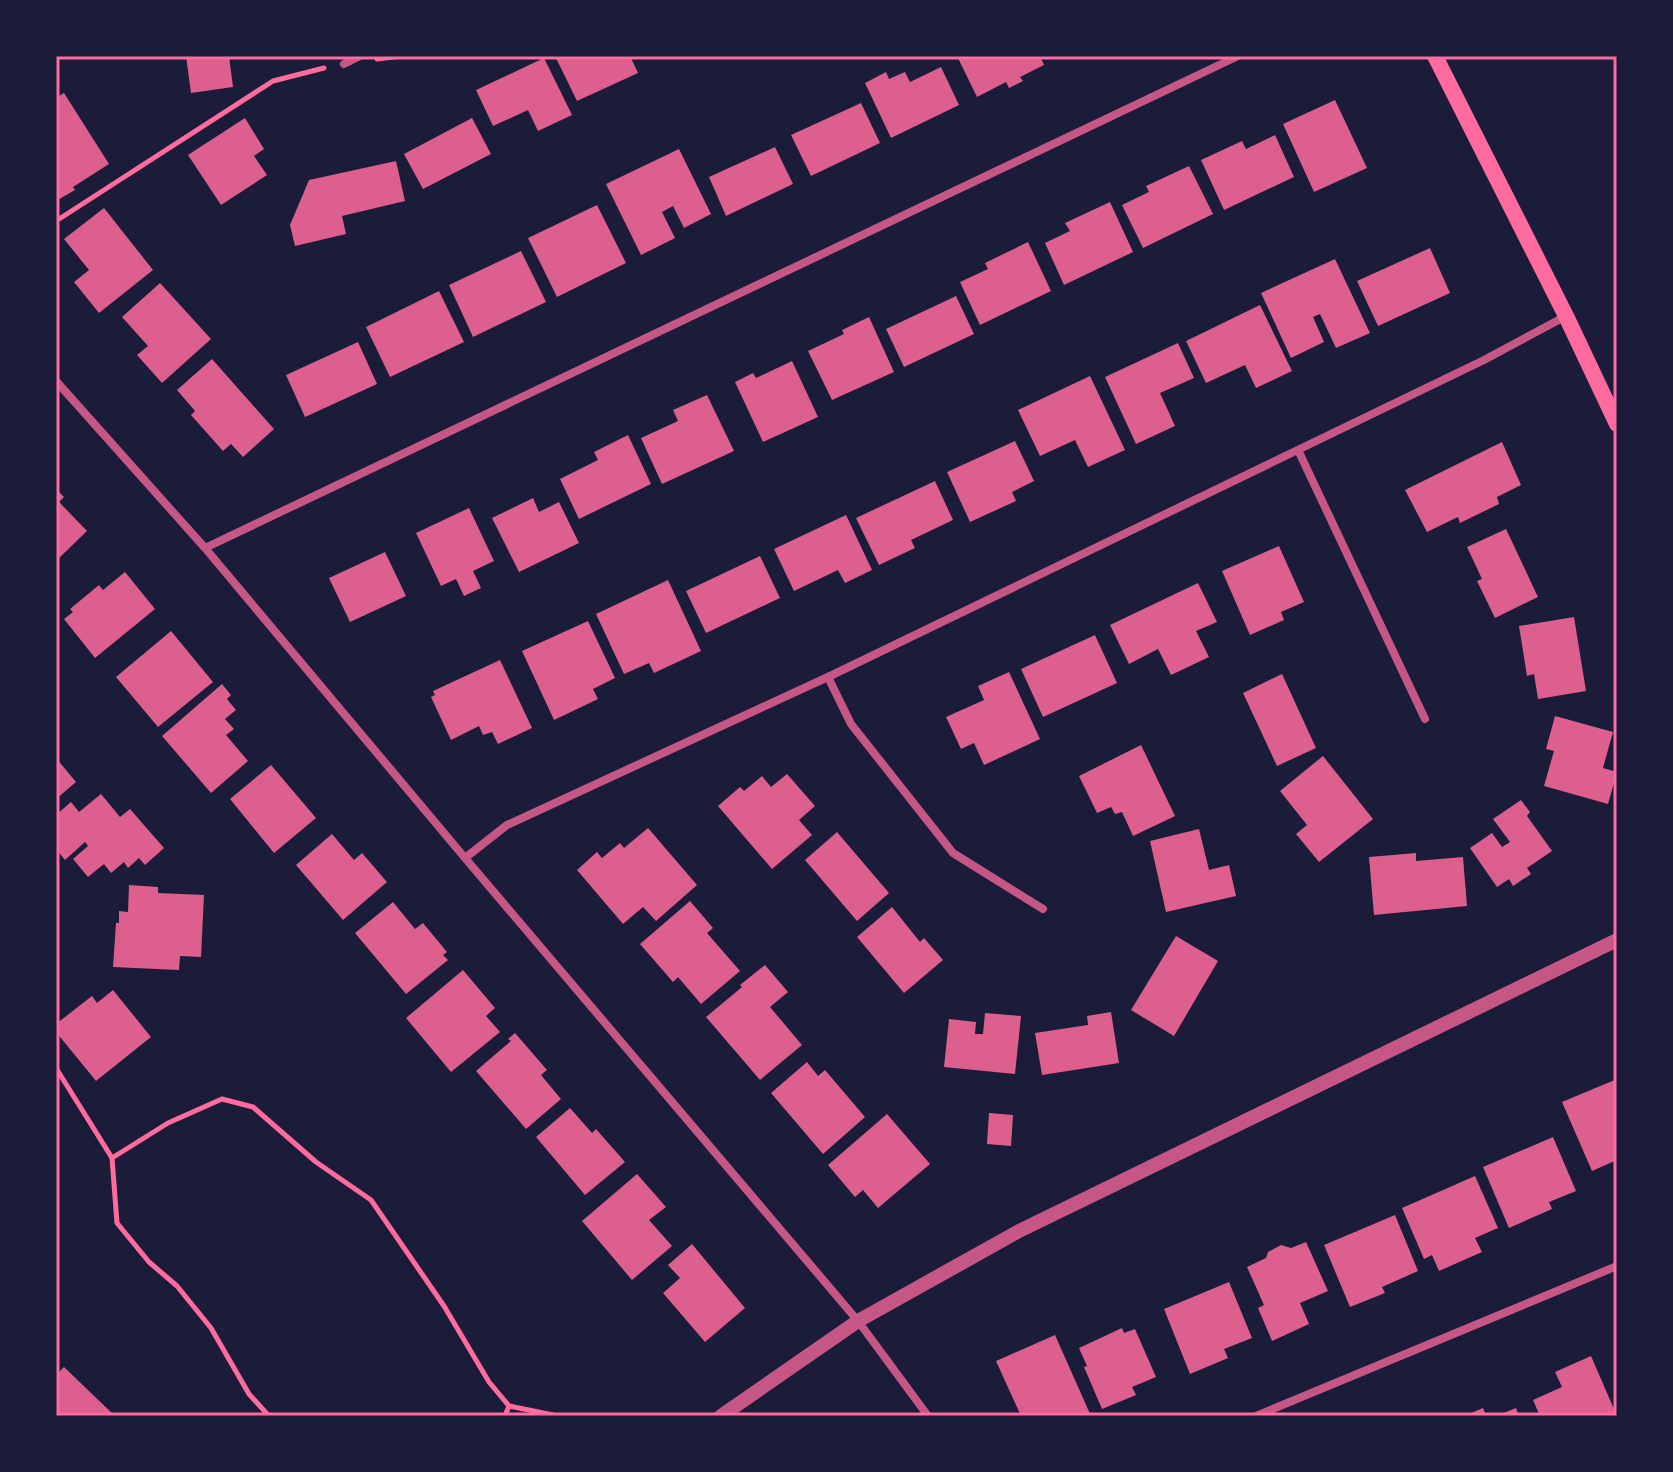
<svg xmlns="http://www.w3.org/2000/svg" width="1673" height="1472" font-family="Commissioner,sans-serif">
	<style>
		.building { fill: #dd5f8e }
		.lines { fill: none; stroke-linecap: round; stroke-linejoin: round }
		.path { stroke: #ff6b9d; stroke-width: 5 }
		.minor { stroke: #c65784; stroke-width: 8 }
		.tertiary { stroke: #c65784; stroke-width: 14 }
		.secondary { stroke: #ff6b9d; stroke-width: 16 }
		.neatline { fill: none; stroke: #ff6b9d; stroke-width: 3 }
	</style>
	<rect width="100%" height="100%" fill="#1b1b3a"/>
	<!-- building -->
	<path class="building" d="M 186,56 L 229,56 L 233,87 L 191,93 Z
		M 555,56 L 630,56 L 638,73 L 577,101 Z
		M 961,56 L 1040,56 L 1044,65 L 1020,77 L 1023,81 L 1009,88 L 1006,82 L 977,97 L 958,58 Z
		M 544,58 L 572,115 L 538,131 L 528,110 L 493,126 L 476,90 Z
		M 941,67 L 959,105 L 891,138 L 865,83 L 886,72 L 889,79 L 905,72 L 910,82 Z
		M 64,93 L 109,164 L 73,187 L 75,190 L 56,201 L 56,98 Z
		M 1335,100 L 1367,168 L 1314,192 L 1283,124 Z
		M 861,103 L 880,143 L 811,176 L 791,135 Z
		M 245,118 L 264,149 L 254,156 L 267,175 L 221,205 L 188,155 Z
		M 472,118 L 491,154 L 423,189 L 404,154 Z
		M 1275,135 L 1294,177 L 1224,210 L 1201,160 L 1242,141 L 1246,149 Z
		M 775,147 L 793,184 L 726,216 L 709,177 Z
		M 679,149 L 711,214 L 684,228 L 673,206 L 662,212 L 675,238 L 641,255 L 606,184 Z
		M 396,161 L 405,201 L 342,216 L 346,234 L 295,246 L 290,225 L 309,180 Z
		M 1189,166 L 1213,214 L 1143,248 L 1122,205 L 1149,192 L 1146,186 Z
		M 1110,202 L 1133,252 L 1064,285 L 1045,243 L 1070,231 L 1065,223 Z
		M 597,205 L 626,263 L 557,297 L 528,238 Z
		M 104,208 L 153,270 L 99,313 L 74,282 L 89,270 L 64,239 Z
		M 1028,242 L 1051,291 L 980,325 L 960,282 L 988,269 L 985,263 Z
		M 1430,248 L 1450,293 L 1378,326 L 1357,281 Z
		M 521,251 L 546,302 L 473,337 L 449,285 Z
		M 1335,259 L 1370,333 L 1336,348 L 1320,314 L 1313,317 L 1324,342 L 1291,358 L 1261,293 Z
		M 160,283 L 211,339 L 162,383 L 137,355 L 148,346 L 122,317 Z
		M 439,291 L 464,342 L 390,377 L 366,327 Z
		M 956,296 L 974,334 L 904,367 L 886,329 Z
		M 1260,305 L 1292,371 L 1256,388 L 1245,365 L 1206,383 L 1186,341 Z
		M 869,317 L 894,372 L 832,400 L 808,351 L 844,334 L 842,330 Z
		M 358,342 L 377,384 L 305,417 L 286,375 Z
		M 1178,343 L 1194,378 L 1160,393 L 1175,426 L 1136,444 L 1105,377 Z
		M 212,359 L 274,429 L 243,457 L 231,444 L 223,451 L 191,415 L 195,411 L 177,390 Z
		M 792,361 L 818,417 L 763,442 L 735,382 L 753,373 L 756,378 Z
		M 1090,376 L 1125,450 L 1088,467 L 1075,440 L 1040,456 L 1018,410 Z
		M 707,395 L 734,451 L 662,484 L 641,438 L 678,421 L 673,410 Z
		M 628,435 L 651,484 L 579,519 L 560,479 L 598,460 L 594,452 Z
		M 1015,441 L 1034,481 L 1012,492 L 1016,501 L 970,522 L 947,472 Z
		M 1502,442 L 1521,485 L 1497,497 L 1499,504 L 1460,523 L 1458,517 L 1427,532 L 1405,490 Z
		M 935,481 L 953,520 L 911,540 L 915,548 L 879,565 L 856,518 Z
		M 56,489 L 64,497 L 59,502 L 87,531 L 56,561 Z
		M 533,498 L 539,512 L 559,502 L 579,543 L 519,572 L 492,518 Z
		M 469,508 L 494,561 L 473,571 L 481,588 L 464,596 L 456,579 L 441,586 L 416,533 Z
		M 846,515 L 872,570 L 845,583 L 838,570 L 794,591 L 774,549 Z
		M 1506,529 L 1538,597 L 1495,618 L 1477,581 L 1482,579 L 1467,547 Z
		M 1279,546 L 1304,602 L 1281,612 L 1284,620 L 1250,635 L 1222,571 Z
		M 385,552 L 406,596 L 350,622 L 329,578 Z
		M 760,556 L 780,598 L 706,633 L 686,591 Z
		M 125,572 L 155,609 L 95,658 L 64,619 L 73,612 L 70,609 L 99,585 L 103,590 Z
		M 668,580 L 701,651 L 654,673 L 649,663 L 624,674 L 596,614 Z
		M 1198,583 L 1217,622 L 1196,631 L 1209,657 L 1171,675 L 1158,649 L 1129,664 L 1110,625 Z
		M 1574,617 L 1586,691 L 1538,699 L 1534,674 L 1527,676 L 1519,626 Z
		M 588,621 L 615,678 L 593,689 L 598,699 L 554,720 L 522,651 Z
		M 171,631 L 213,682 L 158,727 L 116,677 Z
		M 1095,635 L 1117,683 L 1043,717 L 1021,669 Z
		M 500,660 L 532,728 L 498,744 L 492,732 L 483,735 L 479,726 L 451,740 L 431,697 L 435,695 L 433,691 Z
		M 1009,672 L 1040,739 L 984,765 L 974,743 L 961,749 L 946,717 L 984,700 L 978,686 Z
		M 1282,674 L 1316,748 L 1277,766 L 1243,693 Z
		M 222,684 L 231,695 L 227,699 L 236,710 L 225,719 L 234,729 L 226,735 L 248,761 L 211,793 L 162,736 Z
		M 1555,716 L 1613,732 L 1603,768 L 1617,772 L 1608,804 L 1544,786 L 1554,751 L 1546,749 Z
		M 1141,745 L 1175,816 L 1133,836 L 1122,812 L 1115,814 L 1111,807 L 1097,813 L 1079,776 Z
		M 1323,756 L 1373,819 L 1319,862 L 1296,834 L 1307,825 L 1280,791 Z
		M 56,758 L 76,782 L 56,799 Z
		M 271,765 L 316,818 L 274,853 L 230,799 Z
		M 787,774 L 815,806 L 799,820 L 812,835 L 772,869 L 718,806 L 740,787 L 744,791 L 762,776 L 771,787 Z
		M 101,794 L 120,817 L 130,809 L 164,848 L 145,865 L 139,858 L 128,868 L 124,862 L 111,873 L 104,864 L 88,877 L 73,859 L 88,846 L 85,842 L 65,860 L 56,849 L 56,815 L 71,802 L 79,812 Z
		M 1521,800 L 1530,812 L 1527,816 L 1552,851 L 1527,868 L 1531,874 L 1513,886 L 1509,879 L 1497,887 L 1470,848 L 1492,833 L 1502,847 L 1510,842 L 1493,819 Z
		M 648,828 L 697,885 L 656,921 L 643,907 L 623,924 L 577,870 L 597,852 L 602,858 L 620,843 L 624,848 Z
		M 1199,829 L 1209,870 L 1229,865 L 1236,896 L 1166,912 L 1150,841 Z
		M 837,832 L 889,893 L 857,921 L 805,860 Z
		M 332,834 L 354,860 L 362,853 L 387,882 L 343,920 L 296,865 Z
		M 1416,853 L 1416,861 L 1463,857 L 1467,906 L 1374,915 L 1369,857 Z
		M 129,885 L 158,887 L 158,893 L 204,895 L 201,957 L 180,956 L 179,970 L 113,967 L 116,923 L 119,923 L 119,911 L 128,912 Z
		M 690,901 L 713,928 L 707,933 L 740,971 L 701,1004 L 678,977 L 673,982 L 640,944 Z
		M 393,902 L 415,929 L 423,923 L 447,952 L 443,955 L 448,960 L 406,994 L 355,933 Z
		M 892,907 L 920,942 L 924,938 L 943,960 L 904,993 L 857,937 Z
		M 1176,936 L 1218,961 L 1174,1036 L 1131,1010 Z
		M 765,965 L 788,992 L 770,1007 L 802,1045 L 760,1080 L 706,1017 L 742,987 L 740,985 Z
		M 463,970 L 495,1008 L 486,1016 L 500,1032 L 451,1072 L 406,1018 Z
		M 113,990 L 151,1037 L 96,1081 L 56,1032 L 56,1024 L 92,996 L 97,1003 Z
		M 1111,1012 L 1119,1063 L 1042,1075 L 1035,1033 L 1088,1025 L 1087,1016 Z
		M 985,1013 L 1021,1016 L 1015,1074 L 944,1067 L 949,1019 L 976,1022 L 975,1034 L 983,1034 Z
		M 515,1033 L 547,1070 L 541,1075 L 561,1099 L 526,1129 L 476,1071 L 511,1041 L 508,1039 Z
		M 807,1062 L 818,1076 L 825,1070 L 865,1117 L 823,1154 L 771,1093 Z
		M 1617,1079 L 1617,1160 L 1592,1171 L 1562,1102 Z
		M 570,1108 L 592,1133 L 596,1129 L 625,1162 L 585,1195 L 536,1137 Z
		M 989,1113 L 1013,1115 L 1011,1146 L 987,1144 Z
		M 887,1114 L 930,1164 L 878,1208 L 863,1190 L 855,1197 L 828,1165 Z
		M 1553,1137 L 1576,1191 L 1549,1202 L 1552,1209 L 1509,1228 L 1483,1167 Z
		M 637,1174 L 666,1207 L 649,1220 L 672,1246 L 632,1280 L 582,1221 Z
		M 1475,1176 L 1498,1228 L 1475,1238 L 1482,1252 L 1439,1271 L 1432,1255 L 1424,1259 L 1402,1208 Z
		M 1395,1215 L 1418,1271 L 1382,1287 L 1385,1293 L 1350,1307 L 1324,1245 Z
		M 1306,1242 L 1328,1291 L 1300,1303 L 1309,1324 L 1272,1341 L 1258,1308 L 1264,1305 L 1247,1267 L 1266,1258 L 1268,1252 L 1281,1245 L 1291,1248 Z
		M 692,1244 L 745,1308 L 705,1342 L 663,1293 L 680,1278 L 668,1265 Z
		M 1229,1282 L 1252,1338 L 1224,1349 L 1228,1358 L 1190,1374 L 1164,1309 Z
		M 1122,1328 L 1124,1333 L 1135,1329 L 1156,1377 L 1132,1387 L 1136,1395 L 1102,1409 L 1084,1367 L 1087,1366 L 1079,1348 Z
		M 1055,1335 L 1091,1416 L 1021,1416 L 996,1361 Z
		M 1591,1356 L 1617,1416 L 1540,1416 L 1533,1400 L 1562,1387 L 1555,1372 Z
		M 64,1367 L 115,1416 L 56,1416 L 56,1375 Z
		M 1483,1408 L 1486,1416 L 1464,1416 Z
		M 1516,1408 L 1519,1416 L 1496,1416 Z"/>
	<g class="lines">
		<!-- path -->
		<path class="path" d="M 377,59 L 401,56
			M 56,221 L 273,81 L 324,68
			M 56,1068 L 112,1158 L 168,1123 L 222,1099 L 253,1107 L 316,1162 L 371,1200 L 444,1306 L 489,1382 L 509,1406 L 558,1416
			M 112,1158 L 117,1223 L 149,1262 L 177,1286 L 211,1328 L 249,1394 L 269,1416
			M 505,1416 L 509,1406"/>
		<!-- minor -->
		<path class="minor" d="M 344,64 L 360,56
			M 56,381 L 205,548 L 465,858 L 858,1321 L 928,1416
			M 1298,450 L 1425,719
			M 205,548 L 1238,56
			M 828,677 L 851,724 L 953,853 L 1043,909
			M 465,858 L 507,825 L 828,677 L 1484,360 L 1566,316
			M 1256,1416 L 1617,1266"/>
		<!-- tertiary -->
		<path class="tertiary" d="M 721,1416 L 858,1321 L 1019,1231 L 1617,940"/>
		<!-- secondary -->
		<path class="secondary" d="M 1435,56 L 1566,316 L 1617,424"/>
	</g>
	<!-- border -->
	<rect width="1673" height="1472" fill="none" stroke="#1b1b3a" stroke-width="116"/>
	<rect x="58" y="58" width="1557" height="1356" class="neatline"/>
</svg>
